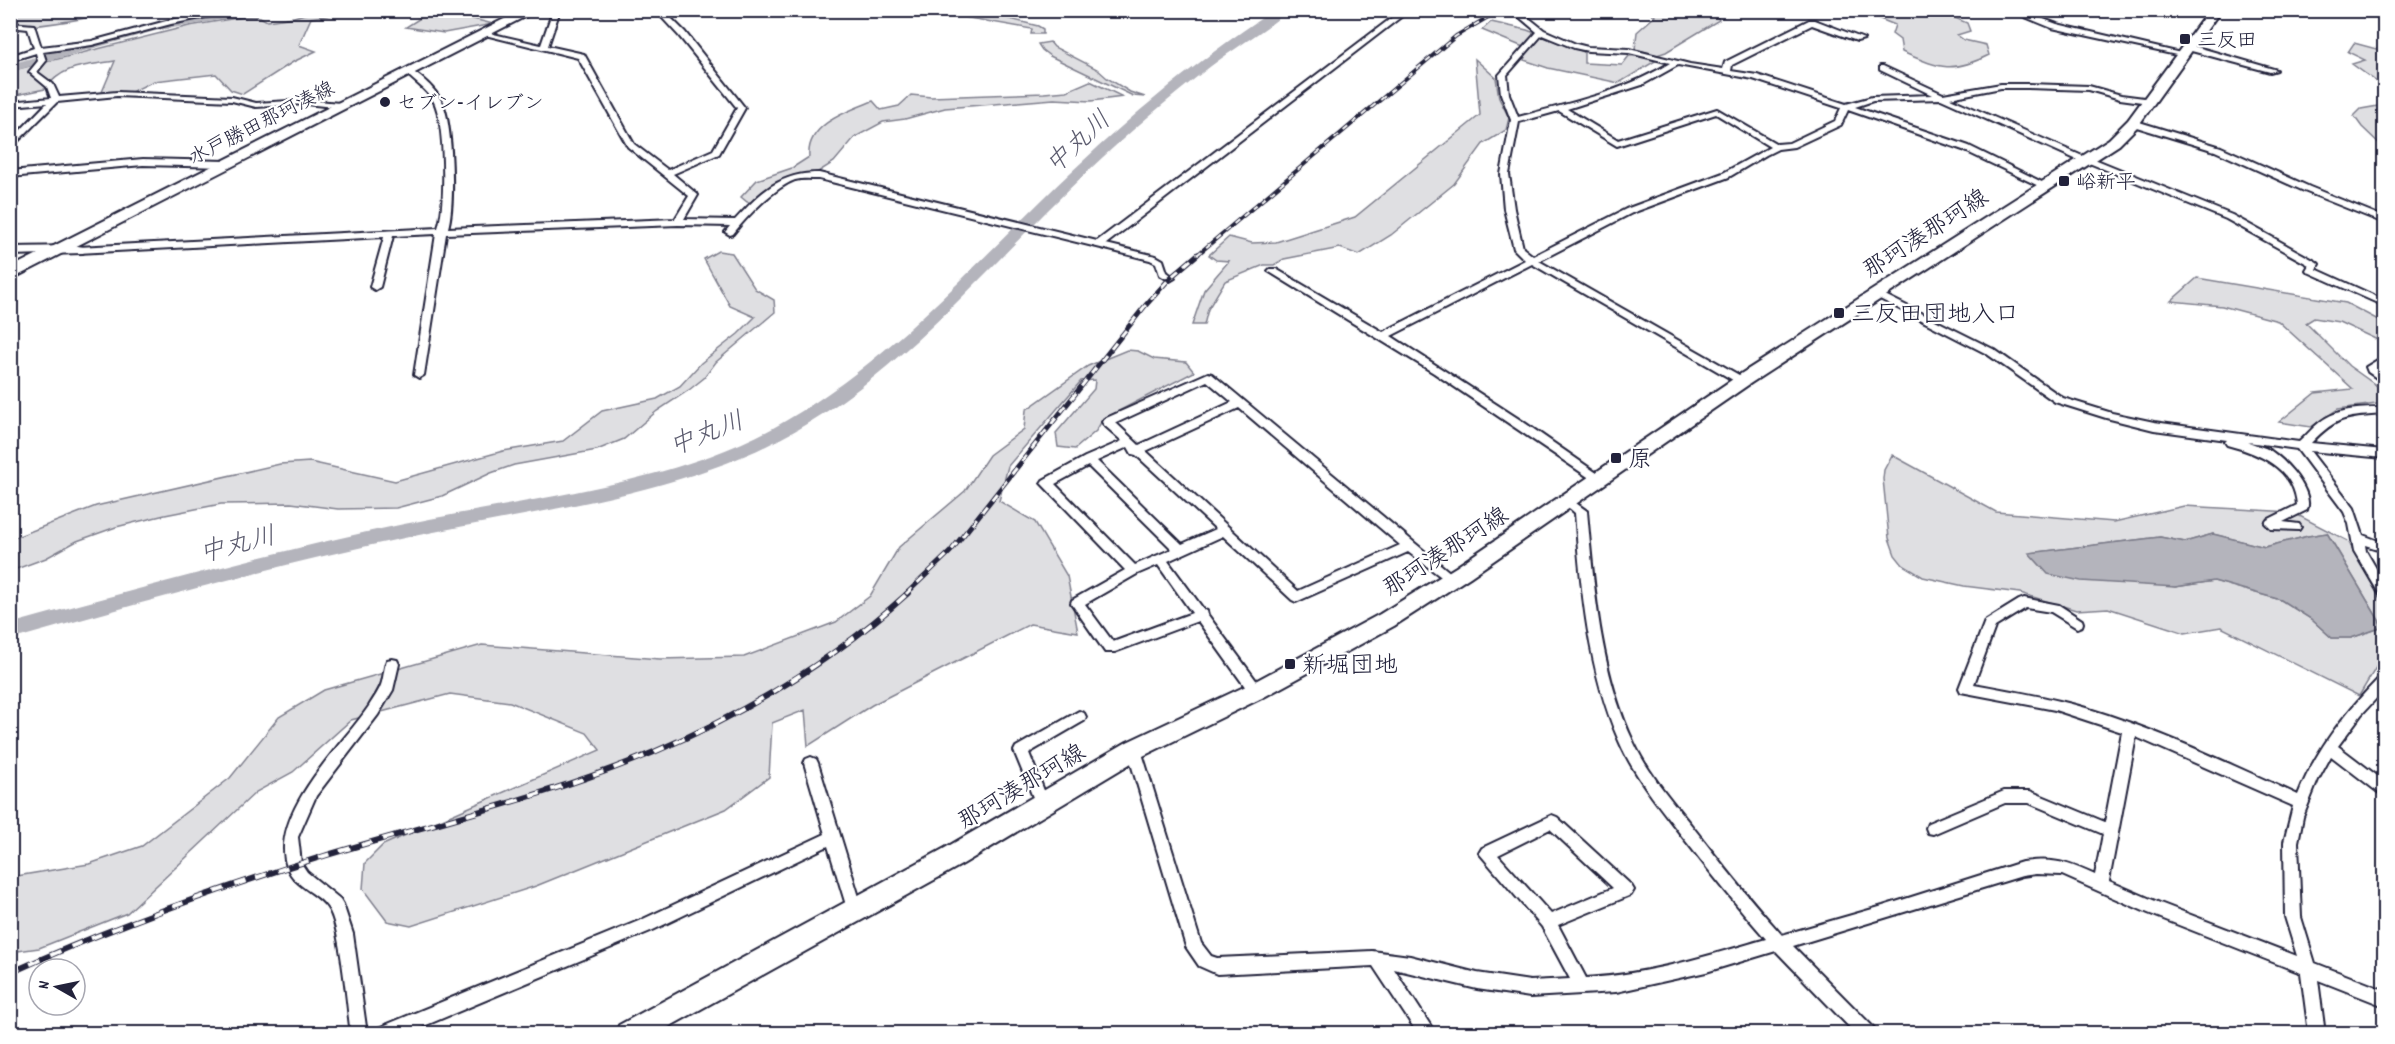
<svg xmlns="http://www.w3.org/2000/svg" width="2395" height="1044" font-family="Dekko,'Klee One',sans-serif">
	<style>
		.green { fill: #dfdfe2; stroke: #80808e; stroke-width: 1.5; fill-rule: evenodd }
		.water { fill: #b4b4bc; stroke: #7a7a88; stroke-width: 1.5 }
		.lines { fill: none; stroke-linecap: round; stroke-linejoin: round }
		.river { fill: #b4b4bc; fill-rule: evenodd }
		.street-casing { stroke: #22223b; stroke-width: 4 }
		.secondary-casing { stroke: #22223b; stroke-width: 4 }
		.primary-casing { stroke: #22223b; stroke-width: 4 }
		.street { fill: #fff; fill-rule: evenodd }
		.secondary { fill: #fff; fill-rule: evenodd }
		.primary { fill: #fff; fill-rule: evenodd }
		.rail-far2-casing { stroke: #22223b; stroke-width: 4 }
		.rail-far1-casing { stroke: #22223b; stroke-width: 5 }
		.rail-casing { stroke: #22223b; stroke-width: 6 }
		.rail-far2 { stroke: #fff; stroke-width: 2; stroke-dasharray: 6; stroke-linecap: butt }
		.rail-far1 { stroke: #fff; stroke-width: 3; stroke-dasharray: 8; stroke-linecap: butt }
		.rail { stroke: #fff; stroke-width: 4; stroke-dasharray: 11; stroke-linecap: butt }
		.poi-dot { fill: #22223b; stroke: #fff; stroke-width: 2 }
		.labels { text-anchor: middle; stroke-width: 4.5; stroke-linejoin: round; paint-order: stroke }
		.far-poi-label { font-size: 20px; fill: #22223b; stroke: #fff; text-anchor: start }
		.far-street-label { font-size: 20px; fill: #22223b; stroke: #fff }
		.street-label { font-size: 24px; fill: #22223b; stroke: #fff }
		.poi-label { font-size: 24px; fill: #22223b; stroke: #fff; text-anchor: start }
		.water-label { font-size: 26px; font-style: italic; fill: #5c5c6f; stroke: #fff }
	</style>
	<rect width="100%" height="100%" fill="#fff"/>
	<filter id="ink" filterUnits="userSpaceOnUse"><feTurbulence type="fractalNoise" baseFrequency=".0167" numOctaves="2"/><feDisplacementMap in="SourceGraphic" scale="12" xChannelSelector="R" yChannelSelector="G"/><feConvolveMatrix kernelMatrix="1 2 1 2 8 2 1 2 1" color-interpolation-filters="sRGB"/></filter>
	<g filter="url(#ink)">
		<!-- green -->
		<path class="green" d="M 11,11 L 114,11 C 80,21 46,25 11,28 Z
			M 315,11 L 360,11 L 311,18 L 299,45 L 316,51 L 293,62 L 243,94 L 231,90 L 216,74 L 154,81 L 129,93 L 102,92 L 115,61 C 86,66 64,64 45,89 L 11,96 L 10,71 L 189,26 L 249,16 L 260,17 L 267,21 L 294,17 Z
			M 395,11 L 451,11 L 450,13 L 493,24 L 444,33 L 406,27 L 422,17 Z
			M 929,11 L 978,11 L 1038,26 L 1043,29 L 1043,34 L 1031,34 L 1032,29 Z
			M 1649,11 L 1714,11 L 1719,20 L 1666,52 L 1657,55 L 1635,49 L 1637,32 L 1655,16 Z
			M 1860,11 L 1939,11 L 1967,23 L 1970,31 L 1957,35 L 1964,40 L 1986,45 L 1989,55 C 1951,74 1940,68 1902,52 L 1900,40 L 1892,34 L 1895,25 Z
			M 1491,22 L 1527,30 L 1584,52 L 1584,63 L 1622,65 L 1629,56 L 1642,55 L 1657,60 L 1619,83 L 1548,68 L 1524,60 L 1528,49 L 1482,30 Z
			M 1050,42 L 1054,47 L 1097,69 L 1107,78 L 1130,92 L 1145,97 L 1133,96 L 1050,56 L 1042,50 L 1038,44 Z
			M 2354,43 L 2384,51 L 2384,87 L 2352,64 L 2365,60 L 2348,52 Z
			M 1475,59 L 1496,78 L 1499,98 L 1509,118 L 1506,130 L 1483,144 L 1454,184 L 1391,235 L 1359,255 L 1340,248 L 1284,259 L 1274,265 L 1264,265 L 1225,281 L 1208,309 L 1204,325 L 1192,325 L 1204,290 L 1229,261 L 1216,260 L 1209,255 L 1229,237 L 1252,243 L 1276,242 L 1355,217 L 1480,115 Z
			M 1090,81 L 1123,97 L 1091,101 L 1054,99 L 945,108 L 905,119 L 883,122 L 855,137 L 834,162 L 818,172 L 786,178 L 757,202 L 747,202 L 741,197 L 757,180 L 792,168 L 809,157 C 806,124 848,111 873,101 L 881,110 L 899,106 L 911,95 L 931,97 L 1044,93 L 1067,91 Z
			M 2384,105 L 2384,148 L 2362,127 L 2354,116 L 2361,109 Z
			M 718,251 L 732,253 L 755,289 L 774,300 L 775,312 L 716,362 L 704,378 L 689,390 L 657,411 L 624,439 L 597,450 L 514,465 L 491,473 L 442,496 L 396,508 L 338,509 L 291,503 L 221,504 L 165,515 L 116,527 L 77,541 L 46,558 L 11,571 L 11,539 L 96,506 L 280,464 L 310,462 L 395,481 L 503,451 L 563,441 L 602,411 L 657,399 L 680,386 L 701,363 L 738,334 L 755,317 L 730,306 L 704,259 Z
			M 2197,278 L 2346,303 L 2384,323 L 2384,343 L 2339,322 L 2314,318 L 2306,323 L 2349,366 L 2384,391 L 2384,403 L 2338,409 L 2311,427 L 2279,422 L 2315,393 L 2353,389 L 2278,321 L 2222,306 L 2171,301 Z
			M 1127,350 L 1138,351 L 1154,359 L 1186,362 L 1194,372 L 1103,419 L 1096,431 L 1075,449 L 1058,447 L 1056,433 L 1094,389 L 1095,380 L 1081,381 L 1008,466 L 999,501 L 1035,522 L 1067,576 L 1078,632 L 1030,624 L 872,705 L 808,746 L 805,710 L 772,723 L 769,777 L 726,809 L 536,886 L 411,926 L 387,921 L 363,889 L 365,863 L 383,845 L 600,750 L 587,733 L 510,702 L 450,694 L 351,720 L 293,772 L 256,792 L 127,913 L 39,948 L 11,952 L 11,877 L 89,864 L 142,846 L 230,778 L 279,717 L 324,690 L 482,645 L 660,659 L 744,657 L 836,622 L 870,596 L 899,547 L 965,491 L 989,455 L 1024,429 L 1026,410 L 1088,366 Z
			M 1892,455 L 1996,512 L 2114,522 L 2184,506 L 2292,512 L 2348,541 L 2384,606 L 2384,654 L 2359,696 L 2221,627 L 2185,633 L 2108,608 L 2076,610 L 2020,593 L 1964,586 L 1923,577 L 1903,565 L 1895,555 L 1889,538 L 1883,479 L 1884,470 ZM 2327,533 L 2383,627 L 2351,638 L 2332,638 L 2311,619 L 2281,600 L 2214,581 L 2175,587 L 2030,553 L 2160,537 L 2185,542 L 2213,534 L 2265,547 L 2308,536 Z"/>
		<!-- water -->
		<path class="water" d="M 2327,533 L 2383,627 L 2351,638 L 2332,638 L 2311,619 L 2281,600 L 2214,581 L 2175,587 L 2081,581 L 2048,574 L 2029,553 L 2160,537 L 2185,542 L 2213,534 L 2265,547 L 2308,536 Z"/>
		<g class="lines">
			<!-- river -->
			<path class="river" d="M 232,10 L 261,10 L 255,14 L 155,31 L 10,72 L 10,64 L 154,24 Z
				M 1274,10 L 1289,10 C 1265,31 1236,47 1211,66 C 1168,99 1127,134 1088,171 C 989,264 901,377 778,440 C 671,496 527,512 409,537 C 275,565 143,602 10,640 L 10,624 C 141,588 271,552 404,524 C 525,499 681,484 787,420 C 886,362 963,277 1044,198 C 1115,129 1191,64 1274,10 Z"/>
			<defs>
				<path id="street" d="M 223,10 L 241,10 L 171,24 L 92,45 L 43,52 L 46,61 L 37,72 L 53,84 L 59,97 L 117,92 L 232,97 L 256,103 L 306,100 L 340,103 L 340,110 L 334,110 L 333,107 L 306,104 L 256,107 L 232,101 L 117,96 L 57,102 L 10,149 L 10,141 L 47,103 L 10,106 L 10,102 L 51,98 L 47,87 L 29,72 L 38,61 L 36,53 L 10,61 L 10,56 L 34,48 L 28,29 L 10,27 L 10,23 L 34,25 L 41,47 L 92,41 L 170,20 Z
					M 553,10 L 560,10 L 548,46 L 584,54 L 634,144 L 668,170 L 713,150 L 737,108 L 679,36 L 655,10 L 663,10 L 685,32 L 745,108 L 719,154 L 673,174 L 698,195 L 684,219 L 735,220 C 761,192 779,173 819,173 L 1097,241 L 1402,10 L 1410,10 L 1106,244 L 1156,256 L 1163,260 L 1167,272 L 1175,278 L 1170,281 L 1160,275 L 1156,263 L 1150,260 L 819,179 C 811,179 802,178 795,180 C 774,188 747,216 733,234 L 730,235 L 725,232 L 730,226 L 678,225 L 446,234 L 424,375 L 419,378 L 414,375 L 436,234 L 393,236 L 380,287 L 375,290 L 370,287 L 384,237 L 78,253 L 73,250 L 78,247 L 438,228 C 446,205 445,124 434,102 C 428,90 414,82 405,72 L 409,70 C 421,75 436,90 442,102 C 453,124 455,205 448,228 L 675,219 L 689,196 L 628,147 L 578,58 L 481,34 L 485,32 L 541,45 Z
					M 1511,10 L 1519,10 L 1544,30 L 1576,44 L 1588,47 L 1629,49 L 1690,64 L 1723,69 L 1725,62 L 1809,20 L 1815,20 L 1864,39 L 1857,41 L 1812,25 L 1732,65 L 1731,71 L 1757,75 L 1846,104 L 1872,97 L 1932,95 L 1880,70 L 1880,66 L 1883,66 L 1943,94 L 2001,84 L 2028,84 L 2089,86 L 2121,95 L 2152,99 L 2152,103 L 2149,103 L 2120,99 L 2089,90 L 2028,88 L 2001,88 L 1950,98 L 2087,158 L 2092,158 L 2232,215 L 2317,262 L 2319,264 L 2316,269 L 2384,300 L 2384,306 L 2308,272 L 2306,270 L 2309,265 L 2226,219 L 2089,163 L 2084,163 L 1941,99 L 1873,101 L 1855,107 L 1969,146 L 2050,186 L 2049,188 L 2043,188 L 1963,150 L 1848,110 L 1841,125 L 1794,147 L 1778,149 L 1766,155 L 1729,177 L 1632,213 L 1539,261 L 1746,379 L 1747,381 L 1746,383 L 1738,383 L 1532,264 L 1391,336 L 1522,421 L 1604,478 L 1598,482 L 1594,481 L 1434,373 L 1268,271 L 1270,269 L 1276,269 L 1383,332 L 1525,260 L 1514,249 L 1504,209 L 1501,174 L 1511,120 L 1501,94 L 1499,75 L 1537,32 ZM 1542,35 L 1574,48 L 1588,51 L 1629,53 L 1670,63 C 1623,92 1570,103 1518,117 L 1509,94 L 1507,75 ZM 1678,65 L 1753,79 L 1841,108 L 1835,121 L 1789,143 L 1777,144 L 1717,109 L 1618,140 L 1567,109 L 1642,85 ZM 1559,111 L 1617,146 L 1716,114 L 1770,147 L 1723,173 L 1626,209 L 1533,256 L 1523,248 L 1514,209 L 1509,174 L 1519,122 Z
					M 2008,10 L 2019,10 L 2057,24 L 2185,54 L 2181,56 L 2052,28 Z
					M 2184,45 L 2190,45 L 2277,70 L 2270,72 L 2184,49 Z
					M 2130,121 L 2136,121 L 2221,147 L 2310,187 L 2384,217 L 2384,223 L 2304,191 L 2215,151 L 2130,125 Z
					M 143,159 L 226,161 L 230,164 L 226,167 L 143,165 L 10,177 L 10,171 Z
					M 1877,291 L 1995,350 L 2063,398 L 2112,413 L 2154,422 L 2299,442 C 2306,436 2312,428 2320,422 C 2337,408 2363,408 2384,408 L 2384,414 C 2347,417 2338,415 2311,443 L 2384,450 L 2384,458 L 2310,451 L 2354,508 L 2363,535 L 2384,543 L 2384,551 L 2365,545 L 2366,551 L 2384,582 L 2384,596 L 2380,595 L 2354,551 L 2349,524 L 2344,512 L 2297,449 L 2248,442 C 2256,445 2264,447 2271,451 C 2286,461 2314,491 2307,510 L 2283,522 L 2299,524 L 2301,527 L 2299,530 L 2271,529 L 2265,523 L 2267,520 L 2297,505 C 2294,467 2258,453 2227,445 L 2225,442 L 2227,440 L 2154,430 L 2106,418 L 2055,402 L 1987,354 L 1874,296 L 1872,294 Z
					M 2384,356 L 2384,363 L 2377,368 L 2384,375 L 2384,383 L 2368,372 L 2366,367 Z
					M 1208,373 L 1212,374 L 1458,579 L 1456,582 L 1448,582 L 1408,552 L 1296,602 L 1292,600 L 1223,536 L 1168,561 L 1204,610 L 1207,611 L 1208,615 L 1261,687 L 1263,691 L 1261,695 L 1256,696 L 1251,695 L 1198,621 L 1115,652 L 1105,652 L 1071,603 L 1072,600 L 1125,570 L 1041,483 L 1043,480 L 1085,457 L 1122,441 L 1104,425 L 1102,422 L 1104,419 ZM 1207,381 L 1232,402 L 1139,445 L 1116,423 ZM 1239,408 L 1400,545 L 1298,591 L 1146,451 ZM 1128,447 L 1132,454 L 1136,455 L 1216,529 L 1182,544 L 1097,461 ZM 1088,466 L 1172,549 L 1135,565 L 1055,484 ZM 1158,565 L 1192,613 L 1113,642 L 1085,604 L 1137,574 Z
					M 1566,496 L 1587,511 C 1594,589 1600,672 1634,743 C 1648,773 1671,800 1692,826 C 1721,863 1750,900 1782,935 L 1883,906 L 2022,862 C 2055,858 2066,862 2095,875 L 2103,834 L 2029,803 L 2005,803 L 1933,834 L 1928,833 L 1926,828 L 1928,823 L 2004,791 L 2030,791 L 2105,822 L 2122,732 L 2055,710 L 1966,693 L 1961,692 L 1959,688 L 1985,621 L 2019,600 L 2024,598 L 2059,605 L 2082,620 L 2083,623 L 2082,626 L 2077,628 L 2051,612 L 2026,608 L 1995,627 L 1974,684 C 2012,691 2049,697 2086,708 C 2159,730 2228,763 2298,795 C 2316,749 2345,713 2379,678 L 2384,677 L 2384,690 L 2361,715 L 2338,746 L 2384,781 L 2384,795 L 2379,793 L 2331,756 L 2318,780 L 2303,817 L 2298,842 L 2301,917 L 2315,963 L 2384,990 L 2384,1006 L 2318,980 L 2325,1034 L 2309,1034 L 2301,973 L 2148,913 L 2062,875 L 2036,874 L 2022,876 L 1793,946 L 1874,1028 L 1876,1034 L 1856,1034 L 1776,951 L 1706,972 L 1616,992 L 1530,997 L 1477,989 L 1394,969 L 1436,1034 L 1418,1034 L 1373,966 L 1217,974 L 1199,966 L 1186,947 L 1127,750 L 1129,746 L 1134,744 L 1139,746 L 1141,750 L 1201,943 L 1211,956 L 1217,958 L 1372,951 L 1410,956 L 1477,973 L 1530,981 L 1570,979 L 1542,927 L 1479,853 L 1482,848 L 1552,815 L 1557,817 L 1631,885 L 1634,890 L 1631,895 L 1558,925 L 1586,978 C 1647,975 1707,956 1766,939 C 1737,906 1709,871 1682,836 C 1659,806 1634,776 1619,741 C 1588,670 1581,590 1575,513 L 1560,500 ZM 2136,737 L 2293,806 L 2284,842 L 2285,917 L 2297,956 L 2160,903 L 2109,881 ZM 1550,829 L 1613,888 L 1551,914 L 1498,855 Z
					M 392,659 L 397,660 L 399,664 L 393,690 L 378,715 L 316,796 L 298,837 L 301,863 L 307,872 L 340,899 L 343,904 L 353,934 L 367,1034 L 351,1034 C 347,1008 341,926 328,908 C 318,892 295,888 287,867 C 268,814 342,746 369,706 C 373,699 380,690 382,682 C 384,675 384,667 387,660 Z
					M 1079,711 L 1084,713 L 1086,717 L 1084,721 L 1029,753 L 1049,803 L 1047,807 L 1042,809 L 1037,807 L 1014,751 L 1016,747 Z
					M 811,757 L 816,759 L 818,763 L 863,910 L 861,915 L 855,917 L 849,915 L 828,846 L 653,930 L 405,1034 L 376,1034 L 378,1028 L 641,920 L 825,834 L 804,763 L 806,759 Z"/>
				<path id="secondary" d="M 78,246 L 83,247 L 85,250 L 83,253 L 10,255 L 10,247 Z"/>
				<path id="primary" d="M 522,10 L 538,10 L 10,280 L 10,268 Z
					M 2209,10 L 2221,10 L 2138,126 L 2119,145 L 1751,383 L 1470,577 L 1394,626 L 1264,697 L 1143,756 L 963,864 L 656,1034 L 616,1034 L 619,1025 L 945,848 L 1127,742 L 1248,685 L 1380,614 L 1456,567 L 1739,375 L 2109,139 L 2128,120 Z"/>
			</defs>
			<!-- street casing -->
			<use href="#street" class="street-casing"/>
			<!-- secondary casing -->
			<use href="#secondary" class="secondary-casing"/>
			<!-- primary casing -->
			<use href="#primary" class="primary-casing"/>
			<!-- street -->
			<use href="#street" class="street"/>
			<!-- secondary -->
			<use href="#secondary" class="secondary"/>
			<!-- primary -->
			<use href="#primary" class="primary"/>
			<defs>
				<path id="rail-far2" d="M 1197,255 L 1456,36 L 1500,10"/>
				<path id="rail-far1" d="M 906,594 L 950,552 L 1145,306 L 1170,278 L 1198,254"/>
				<path id="rail" d="M 10,973 C 112,927 217,889 324,856 C 433,823 550,796 654,752 C 746,713 834,660 908,593"/>
			</defs>
			<!-- rail-far2 casing -->
			<use href="#rail-far2" class="rail-far2-casing"/>
			<!-- rail-far1 casing -->
			<use href="#rail-far1" class="rail-far1-casing"/>
			<!-- rail casing -->
			<use href="#rail" class="rail-casing"/>
			<!-- rail-far2 -->
			<use href="#rail-far2" class="rail-far2"/>
			<!-- rail-far1 -->
			<use href="#rail-far1" class="rail-far1"/>
			<!-- rail -->
			<use href="#rail" class="rail"/>
		</g>
	</g>
	<!-- markers -->
	<g class="poi-dot">
		<rect x="2179" y="33" width="12" height="12" rx="3"/>
		<circle cx="385" cy="102" r="6"/>
		<rect x="2058" y="175" width="12" height="12" rx="3"/>
		<rect x="1833" y="307" width="12" height="12" rx="3"/>
		<rect x="1610" y="452" width="12" height="12" rx="3"/>
		<rect x="1284" y="658" width="12" height="12" rx="3"/>
	</g>
	<g class="labels">
		<!-- far-poi labels -->
		<g class="far-poi-label">
			<text x="2197" y="46">三反田</text>
			<text x="397" y="109">セブン-イレブン</text>
			<text x="2076" y="188">峪新平</text>
		</g>
		<!-- far-street labels -->
		<g class="far-street-label">
			<text transform="translate(261 122) rotate(-27)" y="7">水戸勝田那珂湊線</text>
		</g>
		<!-- street labels -->
		<g class="street-label">
			<text transform="translate(1925 233) rotate(-33)" y="8">那珂湊那珂線</text>
			<text transform="translate(1445 551) rotate(-33)" y="8">那珂湊那珂線</text>
			<text transform="translate(1021 786) rotate(-31)" y="8">那珂湊那珂線</text>
		</g>
		<!-- poi labels -->
		<g class="poi-label">
			<text x="1851" y="321">三反田団地入口</text>
			<text x="1628" y="466">原</text>
			<text x="1302" y="672">新堀団地</text>
		</g>
		<!-- water labels -->
		<g class="water-label">
			<text transform="translate(1077 141) rotate(-43)" y="9">中丸川</text>
			<text transform="translate(706 432) rotate(-21)" y="9">中丸川</text>
			<text transform="translate(237 543) rotate(-14)" y="9">中丸川</text>
		</g>
	</g>
	<!-- margin -->
	<rect width="2395" height="1044" fill="none" stroke="#fff" stroke-width="36"/>
	<rect x="18" y="18" width="2359" height="1008" fill="none" stroke="#22223b" stroke-width="2" filter="url(#ink)"/>
	<!-- north arrow -->
	<g transform="translate(57 987) rotate(279)"><circle r="28" fill="#ffffff" stroke="#a7a7b1" stroke-width="1.5"/>
	<path d="M0-4.5L10 22L0 15L-10 22Z" fill="#22223b"/>
	<text y="-9" font-size="16" font-weight="bold" text-anchor="middle" fill="#22223b">N</text>
	</g>
</svg>
